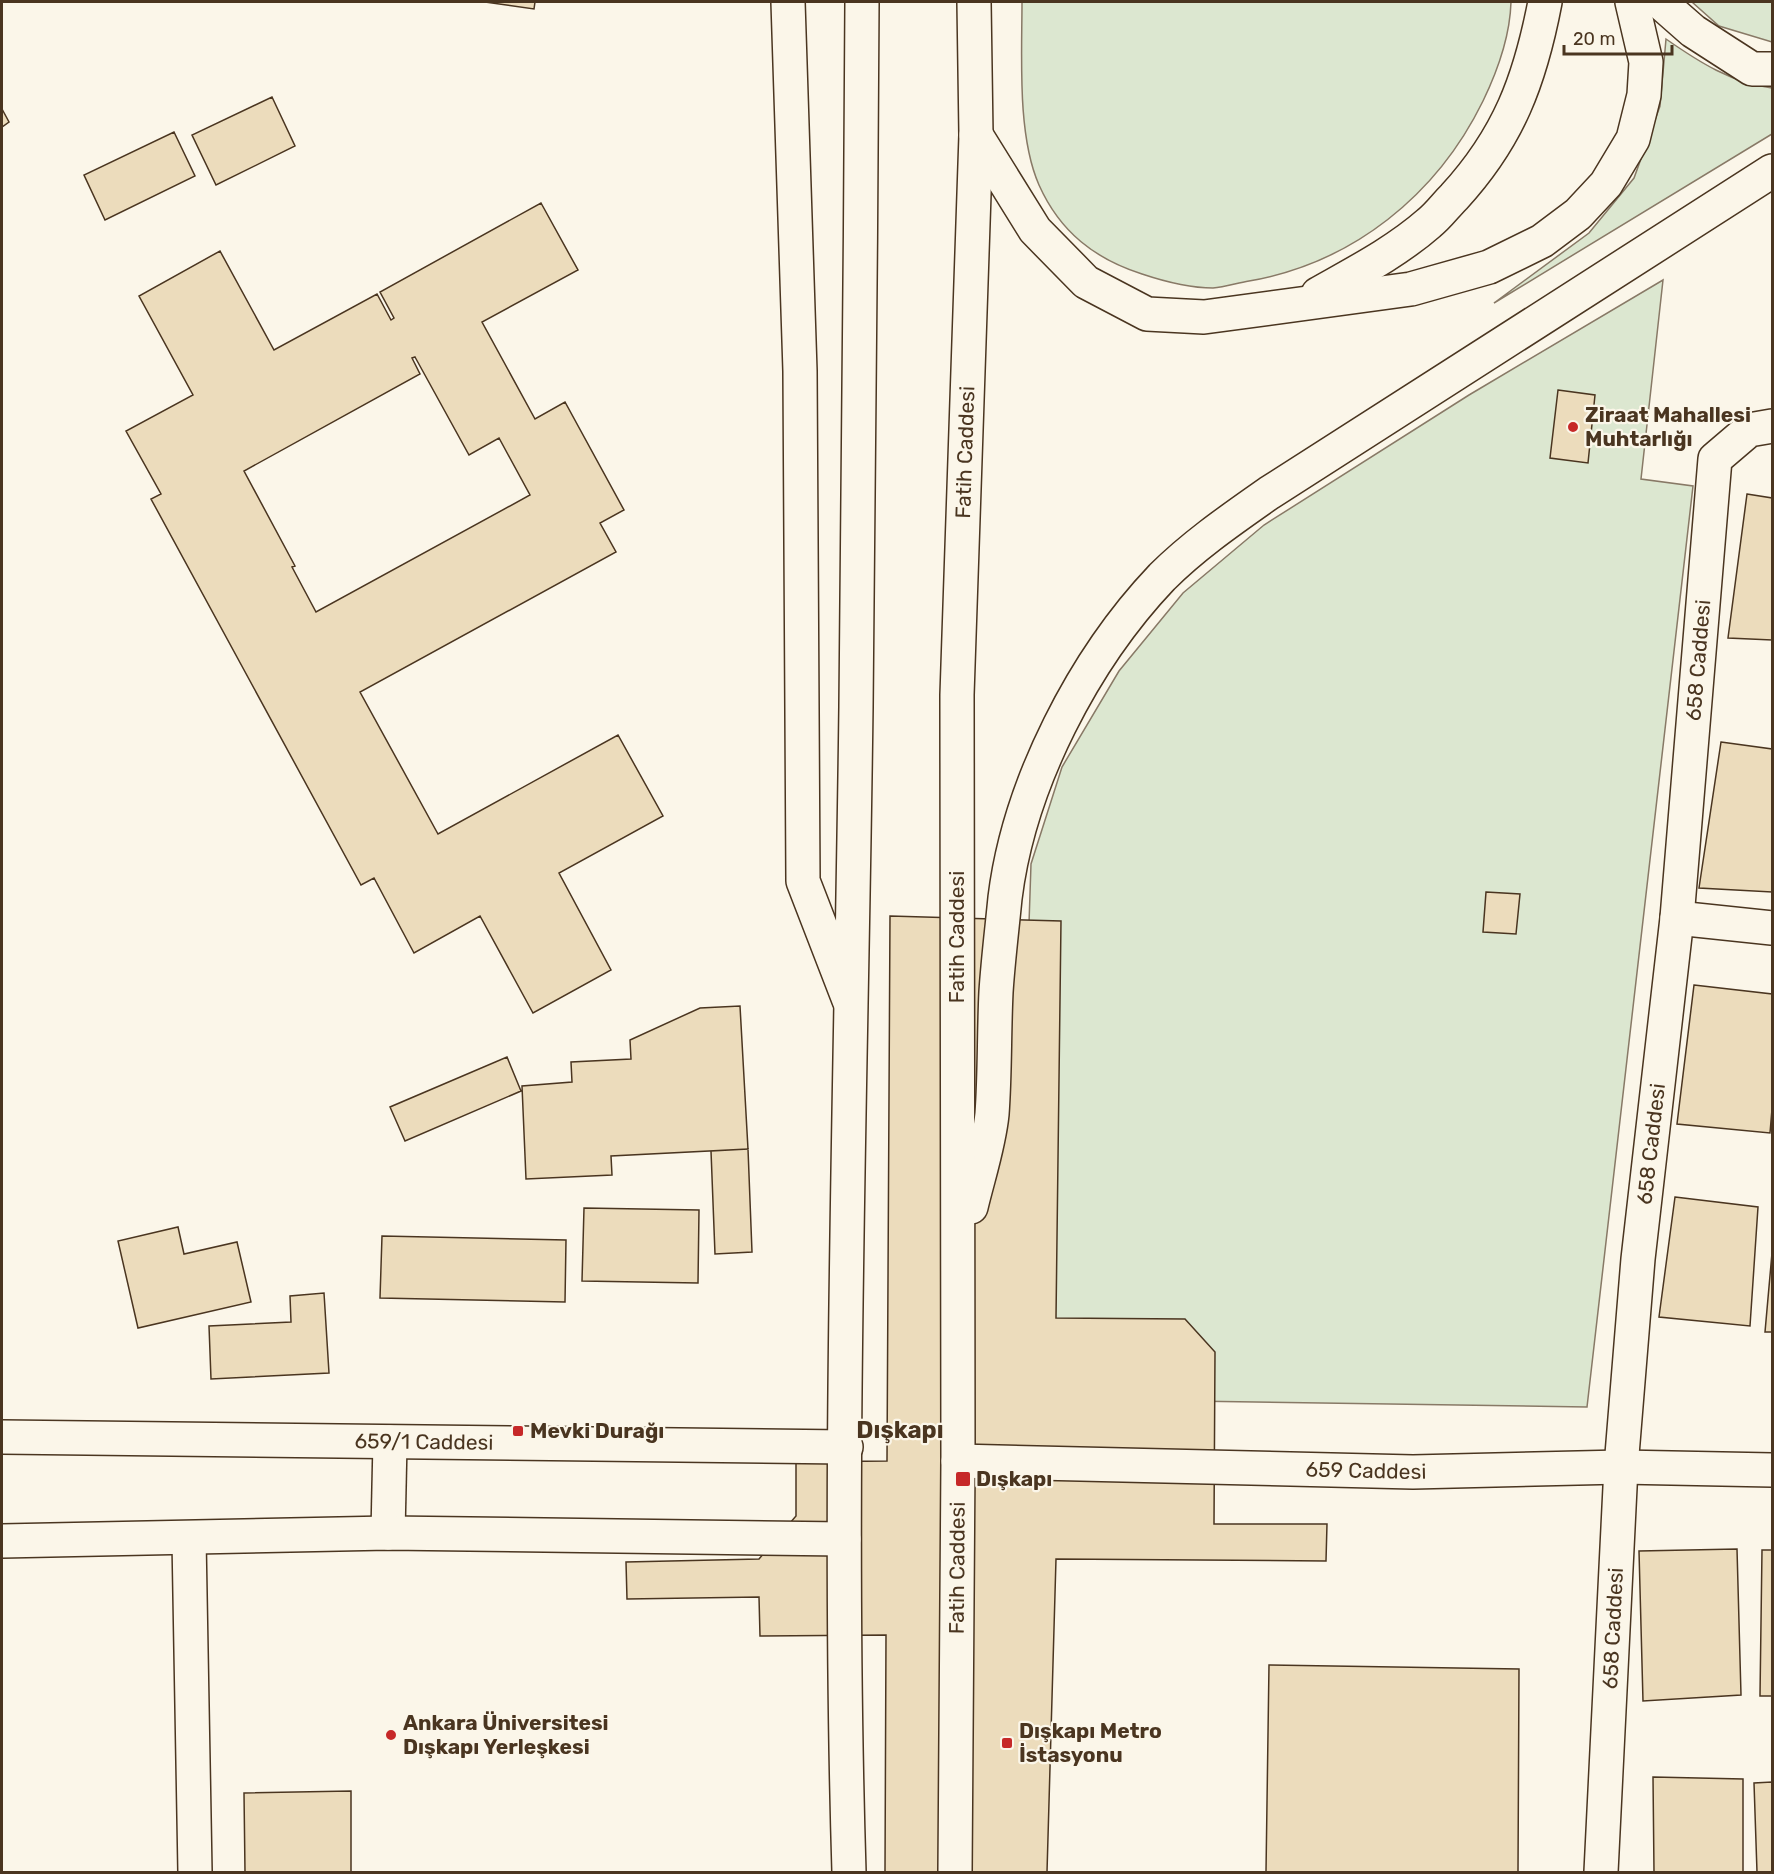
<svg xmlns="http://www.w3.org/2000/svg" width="1774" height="1874" font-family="Rubik,sans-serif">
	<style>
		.green { fill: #dce7d0; stroke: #887966; stroke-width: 1.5 }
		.building { fill: #ecdcbc; stroke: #4a3520; stroke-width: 1.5; fill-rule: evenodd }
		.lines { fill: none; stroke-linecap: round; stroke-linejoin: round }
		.minor-casing { stroke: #4a3520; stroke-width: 36 }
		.tertiary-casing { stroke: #4a3520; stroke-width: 36 }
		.secondary-casing { stroke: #4a3520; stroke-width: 36 }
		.primary-casing { stroke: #4a3520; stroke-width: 36 }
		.minor { stroke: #fbf6e9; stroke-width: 33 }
		.tertiary { stroke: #fbf6e9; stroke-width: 33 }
		.secondary { stroke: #fbf6e9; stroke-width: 33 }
		.primary { stroke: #fbf6e9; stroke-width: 33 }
		.poi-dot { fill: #c62828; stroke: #fbf6e9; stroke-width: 2 }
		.labels { text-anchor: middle; stroke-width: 4.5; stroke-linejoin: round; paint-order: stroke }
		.poi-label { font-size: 21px; font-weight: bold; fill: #4a3520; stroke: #fbf6e9; text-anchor: start }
		.street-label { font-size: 21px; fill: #4a3520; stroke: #fbf6e9 }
		.quarter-label { font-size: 24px; font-weight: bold; fill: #4a3520; stroke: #fbf6e9 }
	</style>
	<rect width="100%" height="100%" fill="#fbf6e9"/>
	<!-- green -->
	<path class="green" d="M 1022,2 L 1511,2 C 1510,37 1498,70 1483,101 C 1437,195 1353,263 1249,281 C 1237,283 1225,287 1213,288 C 1191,288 1163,281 1142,274 C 1095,259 1060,232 1039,185 C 1017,135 1022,56 1022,2 Z
		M 1692,2 L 1772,2 L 1772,42 L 1719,26 Z
		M 1666,39 C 1699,62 1732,83 1772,88 L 1772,134 L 1494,303 L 1589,233 L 1634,178 L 1660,106 Z
		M 1663,280 L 1641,479 L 1693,486 L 1587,1407 L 1056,1399 L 1014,1371 L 1031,864 L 1062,767 L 1119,671 L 1183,593 L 1264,525 L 1469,395 Z"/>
	<!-- building -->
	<path class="building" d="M 485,2 L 535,2 L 534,9 Z
		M 272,97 L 295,146 L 216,185 L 192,135 Z
		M 2,109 L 9,122 L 2,127 Z
		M 174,132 L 195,176 L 105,220 L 84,175 Z
		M 541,203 L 578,270 L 482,322 L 535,419 L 565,402 L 624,510 L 600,523 L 616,552 L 360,692 L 438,834 L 618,735 L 663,816 L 559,873 L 611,970 L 533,1013 L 480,916 L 414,953 L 374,878 L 361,885 L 151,499 L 161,494 L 126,431 L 193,395 L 139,296 L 220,251 L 274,350 L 377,294 L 391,320 L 394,318 L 380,292 ZM 415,357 L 469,455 L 499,438 L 530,495 L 316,612 L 292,567 L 295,566 L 244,471 L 420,374 L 412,358 Z
		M 1558,390 L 1595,395 L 1588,463 L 1550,458 Z
		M 1747,494 L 1772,498 L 1772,640 L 1728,638 Z
		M 1721,742 L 1772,749 L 1772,892 L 1699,888 Z
		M 1486,892 L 1520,894 L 1516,934 L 1483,932 Z
		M 890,916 L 1061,921 L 1056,1318 L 1185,1319 L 1215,1352 L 1214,1524 L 1327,1524 L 1326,1561 L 1056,1559 L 1047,1872 L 885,1872 L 886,1635 L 760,1636 L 759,1597 L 627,1599 L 626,1562 L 759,1559 L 796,1516 L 796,1462 L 887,1461 Z
		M 1694,985 L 1772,994 L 1772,1109 L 1770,1133 L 1677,1124 Z
		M 740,1006 L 748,1149 L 611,1156 L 612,1175 L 526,1179 L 522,1086 L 572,1082 L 571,1062 L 631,1059 L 630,1040 L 700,1008 Z
		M 507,1057 L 521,1091 L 405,1141 L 390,1107 Z
		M 748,1149 L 752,1252 L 715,1254 L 711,1151 Z
		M 1675,1197 L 1758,1207 L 1750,1326 L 1659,1317 Z
		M 584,1208 L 699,1210 L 698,1283 L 582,1281 Z
		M 178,1227 L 184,1254 L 237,1242 L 251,1302 L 138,1328 L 118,1241 Z
		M 382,1236 L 566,1240 L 565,1302 L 380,1298 Z
		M 1772,1253 L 1772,1332 L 1765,1332 Z
		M 324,1293 L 329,1373 L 211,1379 L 209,1326 L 291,1322 L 290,1296 Z
		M 1737,1549 L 1741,1695 L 1643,1701 L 1639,1551 Z
		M 1762,1550 L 1772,1550 L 1772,1696 L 1760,1696 Z
		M 1269,1665 L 1519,1669 L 1518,1872 L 1266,1872 Z
		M 1653,1777 L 1743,1779 L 1743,1872 L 1654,1872 Z
		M 1772,1782 L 1772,1872 L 1757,1872 L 1754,1783 Z
		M 351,1791 L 351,1872 L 245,1872 L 244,1793 Z"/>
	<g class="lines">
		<defs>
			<g id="minor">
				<path d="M 1677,918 L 1772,928"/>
				<path id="s1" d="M 958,1461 L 1413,1472 L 1621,1467 L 1772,1470"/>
				<path d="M 189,1539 L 195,1872"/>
				<path id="s2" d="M 1601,1872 L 1621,1467 L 1638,1259 L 1677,918 L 1715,459 L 1749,430 L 1772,426"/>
			</g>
			<g id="tertiary">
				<path id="s3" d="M 2,1437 L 846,1447"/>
				<path d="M 388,1533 L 390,1442"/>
				<path d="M 2,1541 L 388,1533 L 844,1539"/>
			</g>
			<path id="secondary" d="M 788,2 L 800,371 L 803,881 L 849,1000"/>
			<g id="primary">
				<path d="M 1660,2 L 1693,31 L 1752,69 L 1772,69"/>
				<path d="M 976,135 L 1035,230 L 1086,282 L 1147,314 L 1204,317 L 1411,289 L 1489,267 L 1542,241 L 1578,214 L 1606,184 L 1633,139 L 1644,95 L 1646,62 L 1632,2"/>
				<path d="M 1318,294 C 1355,273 1396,252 1429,223 C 1438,216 1446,205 1454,197 C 1509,137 1530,80 1545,2"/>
				<path d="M 971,1207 C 978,1177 989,1145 992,1114 C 995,1074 994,1033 996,992 C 998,961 1002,929 1005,898 C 1019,784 1084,659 1162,577 C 1194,545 1232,519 1269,493 L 1772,171"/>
				<path d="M 849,1872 C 837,1484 851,1095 856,707 C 860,472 860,237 862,2"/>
				<path id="s4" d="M 955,1872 L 958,1461 L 957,695 L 976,135 L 974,2"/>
			</g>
		</defs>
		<!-- minor casing -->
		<use href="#minor" class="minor-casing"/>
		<!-- tertiary casing -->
		<use href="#tertiary" class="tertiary-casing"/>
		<!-- secondary casing -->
		<use href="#secondary" class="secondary-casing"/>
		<!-- primary casing -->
		<use href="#primary" class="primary-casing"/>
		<!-- minor -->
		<use href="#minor" class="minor"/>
		<!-- tertiary -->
		<use href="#tertiary" class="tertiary"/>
		<!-- secondary -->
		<use href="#secondary" class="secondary"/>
		<!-- primary -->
		<use href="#primary" class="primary"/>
	</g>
	<!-- markers -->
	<g class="poi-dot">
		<circle cx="1573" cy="427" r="6"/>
		<rect x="512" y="1425" width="12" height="12" rx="3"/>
		<rect x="955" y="1471" width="16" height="16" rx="3"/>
		<circle cx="391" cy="1735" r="6"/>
		<rect x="1001" y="1737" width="12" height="12" rx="3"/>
	</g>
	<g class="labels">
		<!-- poi labels -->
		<g class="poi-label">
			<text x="1585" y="422">Ziraat Mahallesi<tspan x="1585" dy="24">Muhtarlığı</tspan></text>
			<text x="530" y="1438">Mevki Durağı</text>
			<text x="976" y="1486">Dışkapı</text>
			<text x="403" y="1730">Ankara Üniversitesi<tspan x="403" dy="24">Dışkapı Yerleşkesi</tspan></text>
			<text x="1019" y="1738">Dışkapı Metro<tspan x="1019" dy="24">İstasyonu</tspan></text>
		</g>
		<!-- street labels -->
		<g class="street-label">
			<text dy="7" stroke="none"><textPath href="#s4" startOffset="1420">Fatih Caddesi</textPath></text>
			<text dy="7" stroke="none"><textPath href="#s2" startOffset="1216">658 Caddesi</textPath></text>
			<text transform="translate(957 937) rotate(-90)" y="7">Fatih Caddesi</text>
			<text dy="7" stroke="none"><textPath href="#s2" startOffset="730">658 Caddesi</textPath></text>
			<text dy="7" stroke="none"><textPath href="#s3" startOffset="422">659/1 Caddesi</textPath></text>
			<text dy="7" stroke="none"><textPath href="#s1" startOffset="408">659 Caddesi</textPath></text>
			<text dy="7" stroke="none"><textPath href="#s4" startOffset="304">Fatih Caddesi</textPath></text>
			<text dy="7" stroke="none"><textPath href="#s2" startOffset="244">658 Caddesi</textPath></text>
		</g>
		<!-- quarter labels -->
		<g class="quarter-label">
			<text x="900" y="1438">Dışkapı</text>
		</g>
	</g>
	<!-- border -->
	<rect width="1774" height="1874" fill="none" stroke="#4a3520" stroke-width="6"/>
	<!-- scale -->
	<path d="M1564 45v9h108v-9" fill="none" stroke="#4a3520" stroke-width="3"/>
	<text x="1573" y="45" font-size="18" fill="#4a3520" stroke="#fbf6e9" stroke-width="4.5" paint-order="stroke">20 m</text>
</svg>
